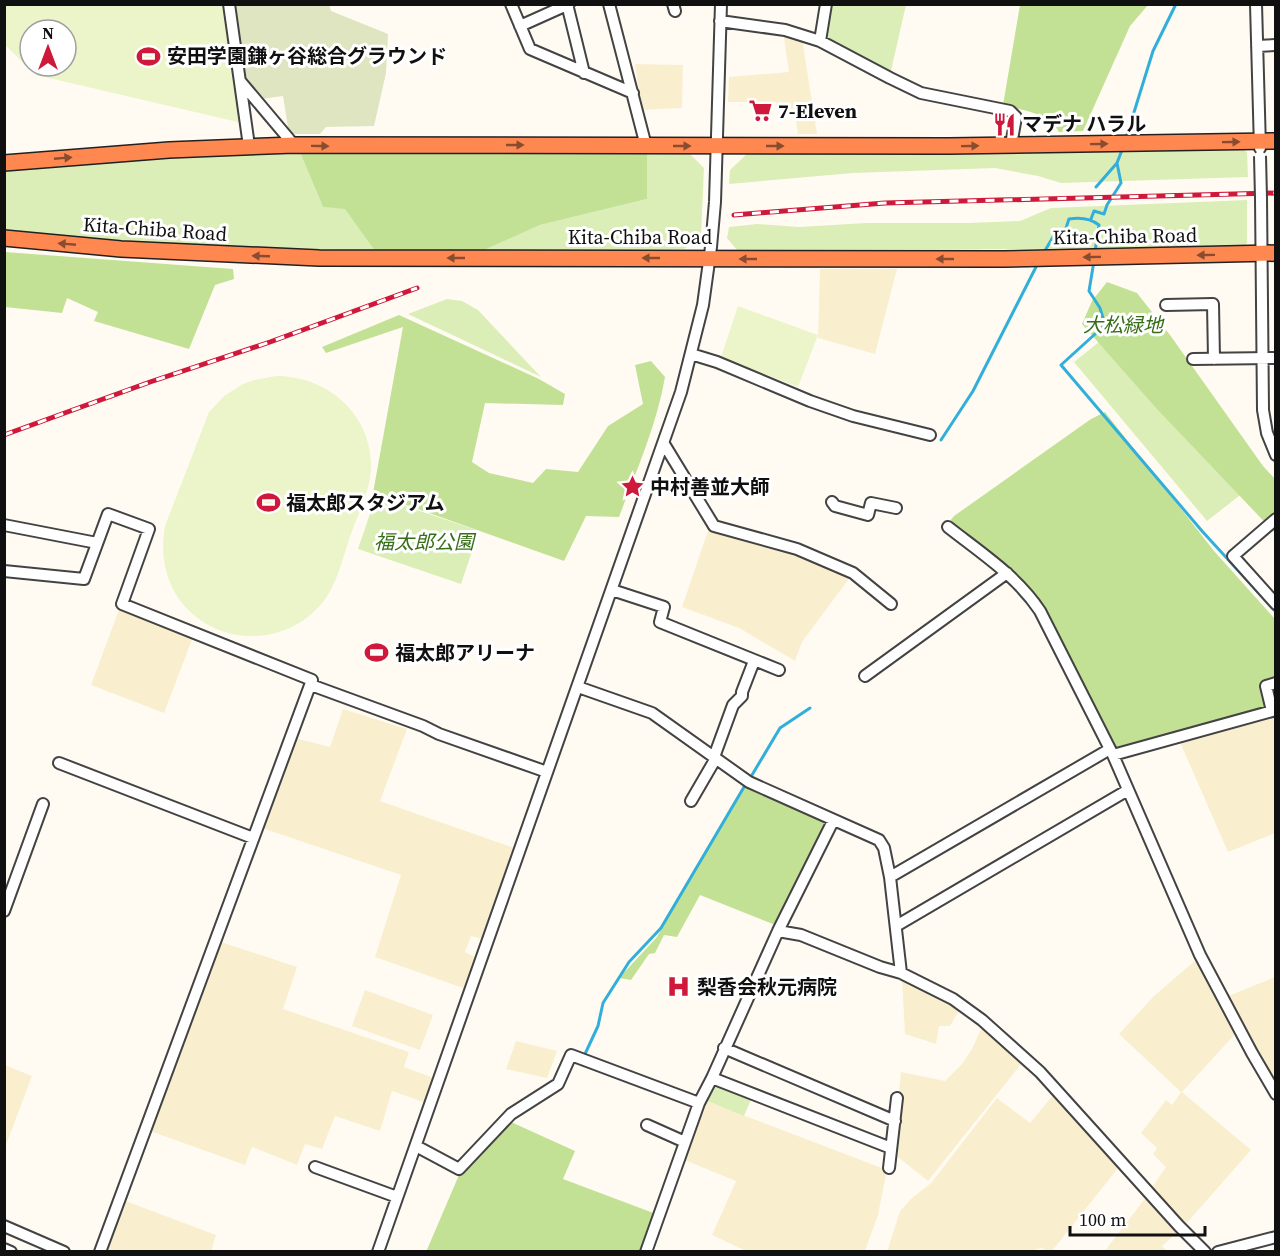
<svg xmlns="http://www.w3.org/2000/svg" width="1280" height="1256" font-family="'Source Serif 4','Noto Sans JP',serif">
	<style>
		.farmland { fill: #f9efcf }
		.green { fill: #dceeb7 }
		.forest { fill: #c2e195 }
		.cemetery { fill: #dee5c0 }
		.pitch { fill: #ecf5ca; fill-rule: evenodd }
		.lines { fill: none; stroke-linecap: round; stroke-linejoin: round }
		.stream { stroke: #31afda; stroke-width: 3 }
		.minor-casing { stroke: #434343; stroke-width: 14 }
		.highway-casing { stroke: #212121; stroke-width: 18 }
		.minor { stroke: #fff; stroke-width: 10 }
		.highway { stroke: #ff8851; stroke-width: 15 }
		.rail-casing { stroke: #cf193b; stroke-width: 5 }
		.rail { stroke: #fff; stroke-width: 3; stroke-dasharray: 9; stroke-linecap: butt }
		.minor-bridge-casing { stroke: #434343; stroke-width: 14; stroke-linecap: butt }
		.minor-bridge { stroke: #fff; stroke-width: 10 }
		.oneway { fill: #884c30 }
		.labels { text-anchor: middle; stroke-width: 6; stroke-linejoin: round; paint-order: stroke }
		.poi-label { font-size: 20px; font-weight: bold; fill: #101010; stroke: #fff; text-anchor: start }
		.street-label { font-size: 20px; fill: #101010; stroke: #fff }
		.park-label { font-size: 20px; font-style: italic; fill: #376f18; stroke: #fff }
	</style>
	<rect width="100%" height="100%" fill="#fffbf3"/>
	<!-- farmland -->
	<path class="farmland" d="M 783,32 L 802,38 L 817,134 L 798,134 L 794,109 L 777,109 L 776,102 L 728,102 L 729,77 L 789,72 Z
		M 635,64 L 683,65 L 682,108 L 642,110 Z
		M 820,269 L 897,269 L 875,354 L 818,338 Z
		M 709,528 L 794,553 L 851,576 L 802,642 L 795,661 L 739,628 L 682,607 Z
		M 120,607 L 193,637 L 164,713 L 91,685 Z
		M 343,709 L 407,729 L 380,801 L 514,848 L 482,939 L 471,936 L 465,952 L 475,957 L 463,988 L 375,957 L 401,875 L 262,828 L 295,738 L 330,747 Z
		M 1275,716 L 1275,833 L 1228,852 L 1179,740 Z
		M 221,942 L 297,967 L 283,1009 L 409,1052 L 404,1067 L 434,1078 L 426,1103 L 392,1091 L 380,1131 L 335,1116 L 322,1149 L 305,1144 L 297,1165 L 252,1147 L 245,1165 L 150,1131 Z
		M 1197,959 L 1237,1032 L 1182,1092 L 1251,1150 L 1185,1225 L 1151,1189 L 1166,1167 L 1153,1154 L 1157,1148 L 1141,1133 L 1166,1100 L 1172,1105 L 1181,1092 L 1119,1034 L 1154,996 Z
		M 1275,977 L 1275,1076 L 1270,1081 L 1226,997 Z
		M 902,979 L 919,986 L 960,1009 L 950,1026 L 939,1026 L 936,1044 L 905,1034 Z
		M 365,990 L 433,1015 L 420,1050 L 352,1026 Z
		M 985,1028 L 1022,1063 L 928,1181 L 893,1153 L 901,1072 L 945,1081 L 962,1064 L 972,1049 L 981,1029 Z
		M 516,1041 L 557,1051 L 547,1078 L 506,1069 Z
		M 5,1065 L 32,1076 L 6,1145 L 4,1145 Z
		M 1054,1094 L 1119,1167 L 1052,1251 L 1046,1251 L 1042,1248 L 1026,1252 L 887,1252 L 900,1211 L 911,1199 L 931,1183 L 997,1098 L 1030,1123 Z
		M 704,1100 L 887,1170 L 878,1215 L 865,1251 L 746,1251 L 712,1235 L 736,1181 L 682,1159 Z
		M 1147,1196 L 1180,1230 L 1162,1246 L 1167,1251 L 1104,1252 Z
		M 123,1200 L 216,1235 L 211,1251 L 104,1252 Z"/>
	<!-- green -->
	<path class="green" d="M 828,5 L 906,5 L 890,75 L 823,41 Z
		M 1241,148 L 1247,152 L 1248,177 L 1061,183 L 1038,176 L 995,168 L 853,173 L 729,184 L 730,170 L 749,152 Z
		M 299,150 L 323,207 L 345,208 L 375,251 L 184,245 L 5,232 L 4,168 L 87,160 Z
		M 647,153 L 690,154 L 704,168 L 701,236 L 684,249 L 480,252 L 540,225 L 647,199 Z
		M 1247,200 L 1247,243 L 1242,248 L 737,250 L 727,238 L 729,227 L 757,224 L 799,227 L 866,223 L 969,223 L 1020,221 L 1051,208 Z
		M 447,299 L 462,301 L 478,310 L 541,377 L 408,314 Z
		M 1129,318 L 1266,475 L 1207,521 L 1074,362 Z
		M 376,496 L 479,531 L 461,584 L 358,549 Z
		M 717,1083 L 752,1097 L 744,1116 L 705,1100 L 711,1085 Z"/>
	<!-- forest -->
	<path class="forest" d="M 1020,5 L 1148,5 L 1130,26 L 1083,131 L 1059,132 C 1050,113 1021,110 1003,105 Z
		M 299,150 L 647,153 L 647,199 L 540,225 L 480,252 L 375,251 L 345,209 L 323,207 Z
		M 5,252 L 233,269 L 234,279 L 215,285 L 189,349 L 94,321 L 98,312 L 67,298 L 62,313 L 5,307 Z
		M 1107,282 L 1137,293 L 1170,335 L 1263,466 L 1275,479 L 1275,533 L 1157,409 L 1082,324 L 1092,301 Z
		M 399,315 L 539,379 L 565,394 L 563,405 L 485,403 L 472,462 L 489,473 L 533,483 L 546,469 L 578,472 L 608,426 L 643,404 L 635,365 L 651,361 L 665,377 C 657,425 636,471 619,517 L 586,516 L 564,561 L 373,493 L 403,327 L 326,353 L 322,347 Z
		M 1105,412 L 1214,551 L 1275,619 L 1275,679 L 1259,683 L 1266,705 L 1262,710 L 1119,747 L 1113,746 L 1030,592 L 951,526 L 950,521 L 954,516 L 1091,419 Z
		M 746,785 L 828,823 L 778,926 L 700,895 L 677,937 L 664,935 L 655,953 L 649,954 L 631,980 L 619,978 L 657,937 L 683,892 L 693,871 Z
		M 511,1122 L 575,1151 L 563,1179 L 656,1214 L 643,1251 L 426,1252 L 459,1175 Z"/>
	<!-- cemetery -->
	<path class="cemetery" d="M 232,5 L 329,5 L 331,11 L 388,34 L 386,73 L 374,126 L 326,127 L 320,134 L 289,134 L 283,96 L 261,99 L 243,76 Z"/>
	<!-- pitch -->
	<path class="pitch" d="M 4,5 L 225,5 L 242,123 L 36,75 L 5,45 ZM 30,30 L 66,30 L 66,66 L 30,66 Z
		M 738,306 L 818,335 L 798,387 L 721,357 Z
		M 276,376 C 328,376 373,415 371,469 C 370,491 358,514 351,534 C 344,554 339,576 329,593 C 301,640 236,650 195,616 C 167,593 159,559 165,526 L 209,412 L 224,396 L 243,384 L 254,380 Z"/>
	<g class="lines">
		<!-- stream -->
		<path class="stream" d="M 1126,138 L 1153,51 L 1176,4
			M 1096,187 L 1117,163 L 1122,150
			M 1091,219 L 1094,211 L 1104,214 L 1107,205 L 1121,183 L 1117,163
			M 1043,254 L 1053,237 L 1066,228 L 1069,219 C 1081,217 1090,218 1099,225 L 1095,252
			M 1094,261 L 1089,291 L 1100,308 L 1105,325 L 1061,365 L 1202,531 L 1276,612
			M 941,440 L 973,391 L 1038,263
			M 752,775 L 780,728 L 810,708
			M 585,1054 L 598,1026 L 603,1003 L 629,962 L 661,928 L 744,787"/>
		<defs>
			<path id="minor" d="M 229,4 L 249,146
				M 511,4 L 530,49 L 633,93
				M 567,4 L 584,73
				M 609,4 L 646,146
				M 673,4 L 675,11
				M 1256,4 L 1260,148
				M 720,21 L 785,30 L 820,41 L 890,78 L 921,93 L 1010,111 L 1016,117 L 1011,145
				M 520,26 L 569,4
				M 820,41 L 826,4
				M 1257,46 L 1276,45
				M 240,81 L 294,145
				M 1261,198 L 1263,410 L 1267,433 L 1276,455
				M 1166,305 L 1213,304 L 1214,359
				M 691,354 L 717,362 L 810,401 L 853,416 L 930,435
				M 1193,359 L 1276,358
				M 664,444 L 714,526 L 797,549 L 853,573 L 891,604
				M 832,502 L 835,506 L 868,515 L 871,503 L 896,508
				M 1276,519 L 1233,556 L 1276,604
				M 4,525 L 97,543
				M 948,527 C 981,553 1017,576 1040,611 L 1113,755 L 1200,955 L 1252,1053 L 1276,1094
				M 4,571 L 84,579 L 108,514 L 149,529 L 122,604 L 312,680 L 100,1252
				M 612,590 L 664,607 L 660,622 L 779,670
				M 865,676 L 1007,573
				M 311,685 L 423,726 L 439,734 L 547,772
				M 578,687 L 652,713 L 749,782 L 879,840 L 884,848 L 890,877 L 901,973
				M 1272,711 L 1266,686 L 1276,683
				M 1113,755 L 1276,710
				M 714,757 L 733,705 L 742,696 L 742,692 L 754,661
				M 59,763 L 253,838
				M 691,801 L 716,758
				M 890,877 L 1110,749
				M 4,911 L 43,804
				M 896,926 L 1128,790
				M 778,931 L 801,935 L 880,967 L 901,973 L 953,999 L 982,1020 L 1040,1072 L 1179,1226 L 1205,1252
				M 724,1048 L 895,1121
				M 712,1078 L 891,1148
				M 647,1125 L 685,1142
				M 416,1146 L 459,1169 L 511,1114 L 558,1084 L 571,1055 L 699,1103
				M 315,1167 L 397,1197
				M 889,1168 L 897,1098
				M 4,1226 L 64,1252
				M 4,1249 L 11,1252
				M 378,1252 L 681,392 L 703,305 L 711,247 L 715,202 L 721,4
				M 646,1252 L 699,1103 L 712,1078 L 778,931 L 833,821
				M 1218,1252 L 1276,1237"/>
			<path id="highway" d="M 4,163 L 169,150 L 294,145 L 949,146 L 1276,141
				M 4,238 L 121,249 L 319,258 L 1004,259 L 1276,253"/>
		</defs>
		<!-- minor casing -->
		<use href="#minor" class="minor-casing"/>
		<!-- highway casing -->
		<use href="#highway" class="highway-casing"/>
		<!-- minor -->
		<use href="#minor" class="minor"/>
		<!-- highway -->
		<use href="#highway" class="highway"/>
		<defs>
			<path id="rail" d="M 734,215 L 885,203 L 1276,193
				M 4,435 L 150,382 L 270,342 L 417,288"/>
		</defs>
		<!-- rail casing -->
		<use href="#rail" class="rail-casing"/>
		<!-- rail -->
		<use href="#rail" class="rail"/>
		<defs>
			<path id="minor-bridge" d="M 1260,156 L 1261,198"/>
		</defs>
		<!-- minor-bridge casing -->
		<use href="#minor-bridge" class="minor-bridge-casing"/>
		<!-- minor-bridge -->
		<use href="#minor-bridge" class="minor-bridge"/>
	</g>
	<!-- one-way arrows -->
	<defs><path id="oneway-solid" d="M-6-.8H1V-3.2L6.5 0L1 3.2V.8H-6Z" transform="scale(1.5)"/></defs>
	<g class="oneway">
		<use href="#oneway-solid" transform="translate(1231 142) rotate(-1)"/>
		<use href="#oneway-solid" transform="translate(1099 144) rotate(-1)"/>
		<use href="#oneway-solid" transform="translate(515 145)"/>
		<use href="#oneway-solid" transform="translate(320 146) rotate(1)"/>
		<use href="#oneway-solid" transform="translate(682 146)"/>
		<use href="#oneway-solid" transform="translate(775 146)"/>
		<use href="#oneway-solid" transform="translate(970 146) rotate(-1)"/>
		<use href="#oneway-solid" transform="translate(63 158) rotate(-5)"/>
		<use href="#oneway-solid" transform="translate(67 244) rotate(-175)"/>
		<use href="#oneway-solid" transform="translate(1206 255) rotate(179)"/>
		<use href="#oneway-solid" transform="translate(261 256) rotate(-178)"/>
		<use href="#oneway-solid" transform="translate(1092 257) rotate(179)"/>
		<use href="#oneway-solid" transform="translate(456 258) rotate(180)"/>
		<use href="#oneway-solid" transform="translate(651 258) rotate(-180)"/>
		<use href="#oneway-solid" transform="translate(748 259) rotate(180)"/>
		<use href="#oneway-solid" transform="translate(945 259) rotate(180)"/>
	</g>
	<!-- icons -->
	<defs>
		<symbol id="stadium-bare" viewBox="-9 -9 18 18"><path d="M0-5a6.5 5 0 1 0 0 10a6.5 5 0 1 0 0-10ZM-3.5-1.8h7v3.6h-7Z" fill="#cf193b" stroke="#fff" stroke-width="2.5" paint-order="stroke"/></symbol>
		<symbol id="supermarket-bare" viewBox="-9 -9 18 18"><path d="M-6-5.5h2.5l.6 2H6L4.5 2H-2.5L-4.4-4H-6ZM-1.5 3.2a1.3 1.3 0 1 0 .1 0ZM3 3.2a1.3 1.3 0 1 0 .1 0Z" fill="#cf193b" stroke="#fff" stroke-width="2.5" paint-order="stroke"/></symbol>
		<symbol id="restaurant-bare" viewBox="-9 -9 18 18"><path d="M-5-6h1v4h1v-4h1v4h1v-4h1v5L-1.5 .5V6h-2V.5L-5-1ZM5-6V6H3V1.5H1.5Q1.5-4 5-6Z" fill="#cf193b" stroke="#fff" stroke-width="2.5" paint-order="stroke"/></symbol>
		<symbol id="sight-bare" viewBox="-9 -9 18 18"><path d="M0-6L1.8-2.2L6-1.7L2.9 1.2L3.7 5.4L0 3.3L-3.7 5.4L-2.9 1.2L-6-1.7L-1.8-2.2Z" fill="#cf193b" stroke="#fff" stroke-width="2.5" paint-order="stroke"/></symbol>
		<symbol id="hospital-bare" viewBox="-9 -9 18 18"><path d="M-5-5h3v3.5h4V-5h3V5h-3V1.5h-4V5h-3Z" fill="#cf193b" stroke="#fff" stroke-width="2.5" paint-order="stroke"/></symbol>
	</defs>
	<g fill-rule="evenodd">
		<use href="#stadium-bare" x="132" y="40" width="33" height="33"/>
		<use href="#supermarket-bare" x="744" y="94" width="33" height="33"/>
		<use href="#restaurant-bare" x="988" y="108" width="33" height="33"/>
		<use href="#sight-bare" x="616" y="470" width="33" height="33"/>
		<use href="#stadium-bare" x="252" y="486" width="33" height="33"/>
		<use href="#stadium-bare" x="360" y="636" width="33" height="33"/>
		<use href="#hospital-bare" x="662" y="970" width="33" height="33"/>
	</g>
	<g class="labels">
		<!-- poi labels -->
		<g class="poi-label">
			<text x="167" y="63">安田学園鎌ヶ谷総合グラウンド</text>
			<text x="778" y="118">7-Eleven</text>
			<text x="1022" y="131">マデナ ハラル</text>
			<text x="650" y="494">中村善並大師</text>
			<text x="286" y="510">福太郎スタジアム</text>
			<text x="395" y="660">福太郎アリーナ</text>
			<text x="697" y="994">梨香会秋元病院</text>
		</g>
		<!-- street labels -->
		<g class="street-label">
			<text transform="translate(155 229) rotate(4)" y="7">Kita-Chiba Road</text>
			<text transform="translate(1125 236) rotate(-1)" y="7">Kita-Chiba Road</text>
			<text x="640" y="244">Kita-Chiba Road</text>
		</g>
		<!-- park labels -->
		<g class="park-label">
			<text x="1123" y="332">大松緑地</text>
			<text x="424" y="549">福太郎公園</text>
		</g>
	</g>
	<!-- border -->
	<rect width="1280" height="1256" fill="none" stroke="#101010" stroke-width="12"/>
	<!-- north arrow -->
	<g transform="translate(48 48)"><circle r="28" fill="#ffffff" stroke="#9f9f9f" stroke-width="1.5"/>
	<path d="M0-4.5L10 22L0 15L-10 22Z" fill="#cf193b"/>
	<text y="-9" font-size="16" font-weight="bold" text-anchor="middle" fill="#101010">N</text>
	</g>
	<!-- scale -->
	<path d="M1070 1226v9h135v-9" fill="none" stroke="#101010" stroke-width="3"/>
	<text x="1079" y="1226" font-size="18" fill="#101010" stroke="#ffffff" stroke-width="4.5" paint-order="stroke">100 m</text>
</svg>
